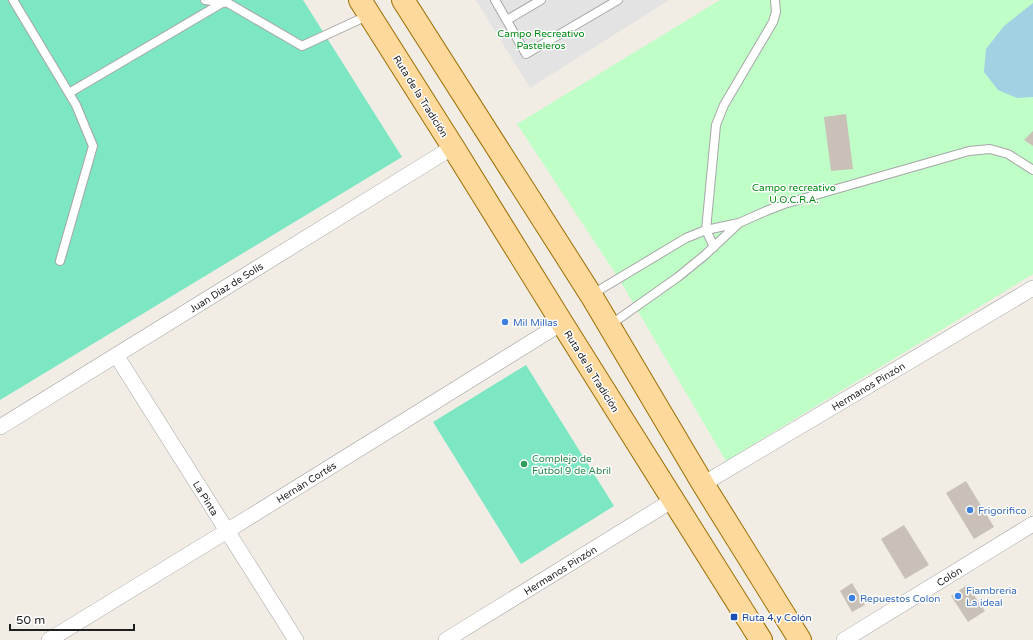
<svg xmlns="http://www.w3.org/2000/svg" width="1033" height="640" font-family="'Varela Round',sans-serif">
	<style>
		.park { fill: #bffec6 }
		.pitch { fill: #7ce7c2 }
		.parking { fill: #e3e3e3 }
		.water { fill: #a1d1e2 }
		.building { fill: #c9c0b7 }
		.lines { fill: none; stroke-linecap: round; stroke-linejoin: round }
		.lane-casing { stroke: #a6a6a6; stroke-width: 10 }
		.street-casing { stroke: #a6a6a6; stroke-width: 16 }
		.primary-casing { stroke: #9b6e00; stroke-width: 24 }
		.lane { stroke: #fff; stroke-width: 8 }
		.street { stroke: #fff; stroke-width: 15 }
		.primary { stroke: #ffd89c; stroke-width: 22 }
		.shop-dot { fill: #3f7fe0; stroke: #fff; stroke-width: 1.5 }
		.leisure-dot { fill: #2e9e5b; stroke: #fff; stroke-width: 1.5 }
		.transit-dot { fill: #1a4fb4; stroke: #fff; stroke-width: 1.5 }
		.labels { text-anchor: middle; stroke-width: 3; stroke-linejoin: round; paint-order: stroke }
		.park-label { font-size: 10px; fill: #028913; stroke: #fff }
		.street-label { font-size: 10px; fill: #1f1f1f; stroke: #fff }
		.shop-label { font-size: 10px; fill: #366cbe; stroke: #fff; text-anchor: start }
		.leisure-label { font-size: 10px; fill: #27864d; stroke: #fff; text-anchor: start }
		.transit-label { font-size: 10px; fill: #164399; stroke: #fff; text-anchor: start }
	</style>
	<rect width="100%" height="100%" fill="#f1ede5"/>
	<!-- park -->
	<path class="park" d="M 720,0 L 1033,0 L 1033,274 L 726,461 L 619,279 L 517,124 Z"/>
	<!-- pitch -->
	<path class="pitch" d="M 0,0 L 303,0 L 402,157 L 0,400 Z
		M 526,365 L 614,506 L 521,564 L 433,422 Z"/>
	<!-- parking -->
	<path class="parking" d="M 476,0 L 669,0 L 530,88 Z"/>
	<!-- water -->
	<path class="water" d="M 1033,3 L 1033,97 L 1017,98 L 998,90 L 984,72 L 986,49 L 1004,26 Z"/>
	<!-- building -->
	<path class="building" d="M 846,114 L 853,169 L 831,171 L 824,117 Z
		M 1033,131 L 1033,146 L 1024,140 Z
		M 966,481 L 994,527 L 974,539 L 946,493 Z
		M 904,525 L 929,565 L 905,579 L 881,539 Z
		M 852,583 L 865,605 L 852,612 L 840,591 Z
		M 967,585 L 985,611 L 968,622 L 951,596 Z"/>
	<g class="lines">
		<defs>
			<path id="lane" d="M 13,0 L 76,105 L 93,146 L 60,261
				M 205,0 L 228,3 L 302,46 L 369,15
				M 495,0 L 526,54 L 618,0
				M 507,20 L 541,0
				M 69,93 L 222,3
				M 739,223 L 766,211 L 784,204 L 969,151 L 990,149 L 1008,154 L 1033,170
				M 714,247 L 706,230 L 716,125 L 724,105 L 773,22 L 776,12 L 775,0
				M 591,295 L 686,238 L 706,230 L 739,223 L 705,255 L 678,277 L 610,325"/>
			<path id="street" d="M 116,355 L 296,640
				M 0,427 L 453,147
				M 703,484 L 1033,288
				M 49,640 L 227,531 L 562,323
				M 446,640 L 673,500
				M 844,640 L 1033,524"/>
			<path id="primary" d="M 360,0 L 453,147 L 562,323 L 761,640
				M 403,0 L 591,295 L 703,484 L 800,640"/>
		</defs>
		<!-- lane casing -->
		<use href="#lane" class="lane-casing"/>
		<!-- street casing -->
		<use href="#street" class="street-casing"/>
		<!-- primary casing -->
		<use href="#primary" class="primary-casing"/>
		<!-- lane -->
		<use href="#lane" class="lane"/>
		<!-- street -->
		<use href="#street" class="street"/>
		<!-- primary -->
		<use href="#primary" class="primary"/>
	</g>
	<!-- markers -->
	<g class="shop-dot">
		<circle cx="505" cy="322" r="4"/>
		<circle cx="970" cy="510" r="4"/>
		<circle cx="958" cy="596" r="4"/>
		<circle cx="852" cy="598" r="4"/>
	</g>
	<circle class="leisure-dot" cx="524" cy="464" r="4"/>
	<rect class="transit-dot" x="730" y="613" width="8" height="8" rx="2"/>
	<g class="labels">
		<!-- park labels -->
		<g class="park-label">
			<text x="541" y="37">Campo Recreativo<tspan x="541" dy="12">Pasteleros</tspan></text>
			<text x="794" y="191">Campo recreativo<tspan x="794" dy="12">U.O.C.R.A.</tspan></text>
		</g>
		<!-- street labels -->
		<g class="street-label">
			<text transform="translate(421 96) rotate(58)" y="4">Ruta de la Tradición</text>
			<text transform="translate(226 287) rotate(-32)" y="4">Juan Díaz de Solís</text>
			<text transform="translate(592 371) rotate(58)" y="4">Ruta de la Tradición</text>
			<text transform="translate(868 386) rotate(-31)" y="4">Hermanos Pinzón</text>
			<text transform="translate(306 482) rotate(-32)" y="4">Hernán Cortés</text>
			<text transform="translate(206 498) rotate(58)" y="4">La Pinta</text>
			<text transform="translate(560 570) rotate(-32)" y="4">Hermanos Pinzón</text>
			<text transform="translate(949 576) rotate(-32)" y="4">Colón</text>
		</g>
		<!-- shop labels -->
		<g class="shop-label">
			<text x="513" y="326">Mil Millas</text>
			<text x="978" y="514">Frigorifico</text>
			<text x="966" y="594">Fiambreria<tspan x="966" dy="12">La ideal</tspan></text>
			<text x="860" y="602">Repuestos Colon</text>
		</g>
		<!-- leisure labels -->
		<g class="leisure-label">
			<text x="532" y="462">Complejo de<tspan x="532" dy="12">Fútbol 9 de Abril</tspan></text>
		</g>
		<!-- transit labels -->
		<g class="transit-label">
			<text x="742" y="621">Ruta 4 y Colón</text>
		</g>
	</g>
	<!-- scale -->
	<path d="M10 624v6h124v-6" fill="none" stroke="#1f1f1f" stroke-width="2"/>
	<text x="16" y="624" font-size="12" fill="#1f1f1f" stroke="#ffffff" stroke-width="3" paint-order="stroke">50 m</text>
</svg>
